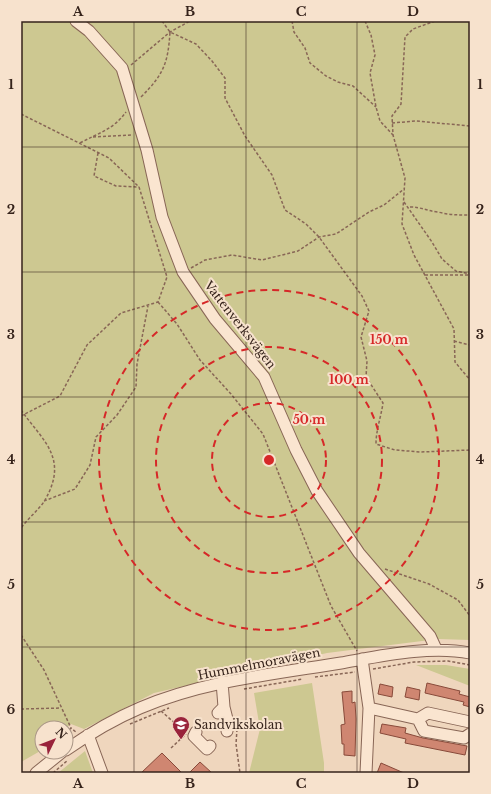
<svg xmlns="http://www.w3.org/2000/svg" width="491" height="794" font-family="'Libre Baskerville',serif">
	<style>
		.green { fill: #cdc891 }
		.building { fill: #cf8671; stroke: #884a3a }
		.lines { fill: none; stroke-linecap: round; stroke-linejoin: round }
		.minor-casing { stroke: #886656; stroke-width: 13 }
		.path { stroke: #886656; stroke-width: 1.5; stroke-dasharray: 3 2; stroke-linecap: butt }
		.minor { stroke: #fae5d0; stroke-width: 11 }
		.grid { fill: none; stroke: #36231b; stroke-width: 1; stroke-opacity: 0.55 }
		.ring { fill: none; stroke: #d62828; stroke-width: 2; stroke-dasharray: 7 5 }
		.labels { text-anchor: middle; stroke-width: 4; stroke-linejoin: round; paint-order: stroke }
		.street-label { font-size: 12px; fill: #36231b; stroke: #f7e2cd }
		.poi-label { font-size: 12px; fill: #36231b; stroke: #f7e2cd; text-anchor: start }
		.centre { fill: #d62828; stroke: #f7e2cd; stroke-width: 2 }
		.ring-label { font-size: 12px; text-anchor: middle; font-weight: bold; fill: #d62828; stroke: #f7e2cd; stroke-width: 4; stroke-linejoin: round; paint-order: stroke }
		.neatline { fill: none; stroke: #36231b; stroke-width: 1.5 }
		.grid-label { font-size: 13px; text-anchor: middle; font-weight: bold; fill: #36231b }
	</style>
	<rect width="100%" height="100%" fill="#efd6bd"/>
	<!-- green -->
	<path class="green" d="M 21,21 L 470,21 L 470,640 L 438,639 L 327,653 L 154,693 L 84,729 L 71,724 L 66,728 L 42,728 L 42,750 L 21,762 Z
		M 416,665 L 446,665 L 470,669 L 470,686 Z
		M 312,683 L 324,763 L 324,773 L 249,773 L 260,729 L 254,693 Z
		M 85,751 L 93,773 L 58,773 Z"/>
	<!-- building -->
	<path class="building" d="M 427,683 L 460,691 L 459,694 L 470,697 L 470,707 L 463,705 L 464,702 L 425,693 Z
		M 380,684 L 393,687 L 392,697 L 378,694 Z
		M 407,687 L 420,690 L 419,700 L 405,697 Z
		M 352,691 L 352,703 L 355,702 L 356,719 L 355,756 L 344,755 L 344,744 L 342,744 L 341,725 L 345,724 L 342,692 Z
		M 382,724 L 406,728 L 405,733 L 423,738 L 467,746 L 465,755 L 405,743 L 406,739 L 380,733 Z
		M 162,753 L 182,773 L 141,773 Z
		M 200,762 L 212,773 L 189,773 Z
		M 381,763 L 404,773 L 377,773 Z"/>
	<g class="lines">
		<defs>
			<path id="minor" d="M 76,21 L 89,31 L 122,68 L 147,150 L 162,217 L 183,272 L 215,319 L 264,377 L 296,450 L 317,491 L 359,553 L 430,636 L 436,649
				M 362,659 L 369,708 L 366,773
				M 224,707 L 228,723 L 227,731
				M 369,708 L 418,719 L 428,713 L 470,722
				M 218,713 L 224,707 L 222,682
				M 418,719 L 424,731 L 464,738 L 470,734
				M 196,732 L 194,736 L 207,749 L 210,746
				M 88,735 L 102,773
				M 66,750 C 89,734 114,719 140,708 C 204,681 273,674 341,663 C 381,656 430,645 470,653
				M 36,773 L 62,752"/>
		</defs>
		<!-- minor casing -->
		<use href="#minor" class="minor-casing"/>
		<!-- path -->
		<path class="path" d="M 162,21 L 170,32 L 196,44 L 212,61 L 225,78 L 225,98 L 245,136 L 272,175 L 285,210 L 306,224 L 319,237 L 362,296 L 369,311 L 361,337 L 367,361 L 366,377 L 383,403 C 381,417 376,430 376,444 L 395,450 L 421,452 L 470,450
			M 292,21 L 294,32 L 305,48 L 310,63 L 326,76 L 338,82 L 353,86 L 376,107
			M 365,21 L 371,35 L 375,55 L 370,73 L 376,107 L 380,121 L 393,135
			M 435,21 L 413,29 L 405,37 L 401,104 L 392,116 L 393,135 L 405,178 L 402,224 L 414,255 L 454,329 L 455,362 L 470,380
			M 131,65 L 170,32 L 190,21
			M 141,97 C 164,74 168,63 170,32
			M 21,114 L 109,158 L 139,187 L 167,277 L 158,302 L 121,313 L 87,345 L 60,396 L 21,416
			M 392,123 L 416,121 L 470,126
			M 93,137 L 133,135
			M 80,143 C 98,133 113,130 126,112
			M 98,153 L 94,176 L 116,186 L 139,187
			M 404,202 L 432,242 L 442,259 L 456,271 L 470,274
			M 410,207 C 421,207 427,211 438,212 C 449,215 459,215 470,215
			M 191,268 L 205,260 L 232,255 L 262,260 L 298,251 L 319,237 L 336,234 L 369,212 L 384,205 L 404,189
			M 425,275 L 470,275
			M 158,302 L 177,324 L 200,360 L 231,394 L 263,434 L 331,606 L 357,651
			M 454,341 L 470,345
			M 21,410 C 43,441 69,458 45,500 C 39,510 28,518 21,528
			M 44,501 L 75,489 L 90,465 L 96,437 L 117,415 L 136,387 L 137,364 L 148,306
			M 385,569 L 429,584 L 458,600 L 470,616
			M 21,635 L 44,670 L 71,728
			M 373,669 L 414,662 L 448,661 L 470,665
			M 315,677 L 355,672
			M 244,689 L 303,679
			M 21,709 L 61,708
			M 161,711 L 185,732
			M 130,724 L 169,708
			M 237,729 L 236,744 L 240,773
			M 66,733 L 71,728 L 77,733
			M 171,748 L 186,734
			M 53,773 L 68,760"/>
		<!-- minor -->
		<use href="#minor" class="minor"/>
	</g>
	<!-- grid -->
	<path class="grid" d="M 134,21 L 134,773M 246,21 L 246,773M 357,21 L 357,773M 21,147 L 470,147M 21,272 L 470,272M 21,397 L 470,397M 21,522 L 470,522M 21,647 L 470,647"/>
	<!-- distance rings -->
	<g class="ring">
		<circle cx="269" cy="460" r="57"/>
		<circle cx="269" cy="460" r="113"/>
		<circle cx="269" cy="460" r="170"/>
	</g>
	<!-- icons -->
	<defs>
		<symbol id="school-pin" viewBox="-11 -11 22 30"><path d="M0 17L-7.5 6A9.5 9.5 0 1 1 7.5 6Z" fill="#99233b" stroke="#f7e2cd"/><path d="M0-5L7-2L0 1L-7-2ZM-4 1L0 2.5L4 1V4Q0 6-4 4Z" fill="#fff"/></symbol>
	</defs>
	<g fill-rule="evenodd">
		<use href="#school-pin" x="171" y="715" width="20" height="27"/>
	</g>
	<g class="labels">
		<!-- street labels -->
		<g class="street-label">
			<text transform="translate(240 325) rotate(52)" y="4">Vattenverksvägen</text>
			<text transform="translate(259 664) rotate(-11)" y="4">Hummelmoravägen</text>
		</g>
		<!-- poi labels -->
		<g class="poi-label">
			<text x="194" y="729">Sandvikskolan</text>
		</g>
	</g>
	<circle cx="269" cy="460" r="6" class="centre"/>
	<g class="ring-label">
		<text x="389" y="344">150 m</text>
		<text x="349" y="384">100 m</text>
		<text x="309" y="424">50 m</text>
	</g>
	<!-- border -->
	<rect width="491" height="794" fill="none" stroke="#f7e2cd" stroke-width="44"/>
	<!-- north arrow -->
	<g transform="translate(54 740) rotate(47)"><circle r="19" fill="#f7e2cd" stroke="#aa9686"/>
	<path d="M0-3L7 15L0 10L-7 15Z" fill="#99233b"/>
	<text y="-6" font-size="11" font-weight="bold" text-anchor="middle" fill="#36231b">N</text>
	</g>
	<rect x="22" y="22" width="447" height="750" class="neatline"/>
	<g class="grid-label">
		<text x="78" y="16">A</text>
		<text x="190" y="16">B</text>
		<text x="301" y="16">C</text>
		<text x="413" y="16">D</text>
		<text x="11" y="89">1</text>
		<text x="480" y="89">1</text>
		<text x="11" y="214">2</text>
		<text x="480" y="214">2</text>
		<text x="11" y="339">3</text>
		<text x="480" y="339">3</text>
		<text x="11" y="464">4</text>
		<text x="480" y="464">4</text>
		<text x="11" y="589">5</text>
		<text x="480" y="589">5</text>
		<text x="11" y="714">6</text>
		<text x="480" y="714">6</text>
		<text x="78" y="788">A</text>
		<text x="190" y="788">B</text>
		<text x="301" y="788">C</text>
		<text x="413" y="788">D</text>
	</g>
</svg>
